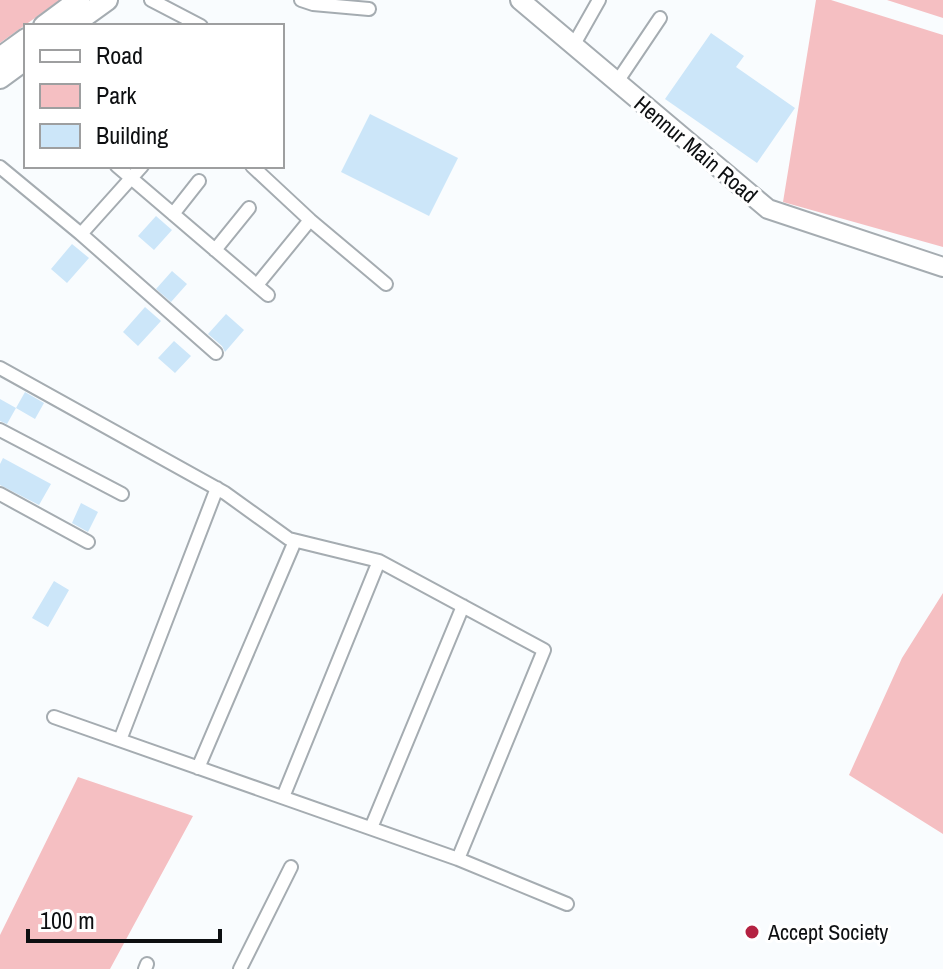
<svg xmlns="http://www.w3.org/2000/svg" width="943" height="969" font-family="'Archivo Narrow',sans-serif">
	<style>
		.green { fill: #f5bfc2 }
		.building { fill: #cce6f9 }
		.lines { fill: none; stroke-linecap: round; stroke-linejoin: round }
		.minor-casing { stroke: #a5acb1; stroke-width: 16 }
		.secondary-casing { stroke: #a5acb1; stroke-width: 22 }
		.primary-casing { stroke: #a5acb1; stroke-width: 24 }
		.minor { stroke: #fff; stroke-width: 12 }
		.secondary { stroke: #fff; stroke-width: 18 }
		.primary { stroke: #fff; stroke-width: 20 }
		.poi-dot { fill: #b42242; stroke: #fff; stroke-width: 3 }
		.labels { text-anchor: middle; stroke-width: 6; stroke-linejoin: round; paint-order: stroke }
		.street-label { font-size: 22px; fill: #0d0f11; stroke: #fff }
		.poi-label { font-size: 22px; fill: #0d0f11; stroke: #fff; text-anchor: start }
	</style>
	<rect width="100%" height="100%" fill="#f9fcfe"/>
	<!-- green -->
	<path class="green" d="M 0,0 L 60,0 L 0,43 Z
		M 816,0 L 831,0 L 943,35 L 943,247 L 783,202 Z
		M 887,0 L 943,0 L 943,18 Z
		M 943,593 L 943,834 L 849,775 L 902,658 Z
		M 78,777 L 193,816 L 110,969 L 0,969 L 0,935 Z"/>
	<!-- building -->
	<path class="building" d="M 711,33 L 744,56 L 736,67 L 795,108 L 757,163 L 665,99 Z
		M 370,114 L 458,158 L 429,216 L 341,172 Z
		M 156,216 L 172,230 L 154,250 L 138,236 Z
		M 72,244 L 89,258 L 67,283 L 51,269 Z
		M 172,271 L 187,284 L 171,302 L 156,289 Z
		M 145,307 L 161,321 L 138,346 L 123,332 Z
		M 226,314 L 244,330 L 225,352 L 222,346 L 208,334 Z
		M 174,341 L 191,356 L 175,373 L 158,358 Z
		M 25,392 L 44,403 L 35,419 L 16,408 Z
		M 0,399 L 16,408 L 7,424 L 0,421 Z
		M 3,458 L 51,484 L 39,505 L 0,485 L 0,464 Z
		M 81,503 L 98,512 L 88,532 L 72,523 Z
		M 54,581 L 69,590 L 48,627 L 32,618 Z"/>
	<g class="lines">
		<defs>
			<path id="minor" d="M 151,0 L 201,26
				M 301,0 L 313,4 L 369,9
				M 573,46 L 599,0
				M 617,82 L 660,18
				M 117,166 L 268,295
				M 252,166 L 310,220 L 386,284
				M 0,167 L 81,234 L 216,353
				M 173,214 L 199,181
				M 81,234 L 142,166
				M 215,250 L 249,208
				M 257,285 L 310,220
				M 0,368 L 225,493 L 289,539 L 379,561 L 544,650 L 458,859
				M 0,430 L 122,494
				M 0,494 L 88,542
				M 54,717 L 458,859 L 567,904
				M 120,740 L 217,488
				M 198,768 L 295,541
				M 283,797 L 379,561
				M 371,828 L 463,606
				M 145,969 L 147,964
				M 240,969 L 291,867"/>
			<path id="secondary" d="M 520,0 L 768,209 L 943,267"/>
			<path id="primary" d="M 44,26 L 79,0
				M 71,26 L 107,0
				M 0,58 L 26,39
				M 0,78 L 26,59"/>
		</defs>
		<!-- minor casing -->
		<use href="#minor" class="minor-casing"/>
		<!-- secondary casing -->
		<use href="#secondary" class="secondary-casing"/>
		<!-- primary casing -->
		<use href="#primary" class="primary-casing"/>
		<!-- minor -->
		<use href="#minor" class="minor"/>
		<!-- secondary -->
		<use href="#secondary" class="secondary"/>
		<!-- primary -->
		<use href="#primary" class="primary"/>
	</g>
	<!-- markers -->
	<circle class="poi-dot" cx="752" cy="932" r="8"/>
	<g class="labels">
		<!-- street labels -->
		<g class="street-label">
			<text transform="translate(696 149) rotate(40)" y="8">Hennur Main Road</text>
		</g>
		<!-- poi labels -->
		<g class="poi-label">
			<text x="768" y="940">Accept Society</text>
		</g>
	</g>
	<!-- legend -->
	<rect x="24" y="24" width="260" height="144" fill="#ffffff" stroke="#9e9fa0" stroke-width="2"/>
	<rect x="40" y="50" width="40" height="12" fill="#ffffff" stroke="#9e9fa0" stroke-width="2"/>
	<text x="96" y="64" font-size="24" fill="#0d0f11">Road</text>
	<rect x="40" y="84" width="40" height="24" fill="#f5bfc2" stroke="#9e9fa0" stroke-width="2"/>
	<text x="96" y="104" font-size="24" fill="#0d0f11">Park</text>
	<rect x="40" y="124" width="40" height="24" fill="#cce6f9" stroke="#9e9fa0" stroke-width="2"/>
	<text x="96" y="144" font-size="24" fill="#0d0f11">Building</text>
	<!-- scale -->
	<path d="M28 929v12h192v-12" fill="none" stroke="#0d0f11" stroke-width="4"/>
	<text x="40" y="929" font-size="24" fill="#0d0f11" stroke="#ffffff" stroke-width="6" paint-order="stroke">100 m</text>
</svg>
